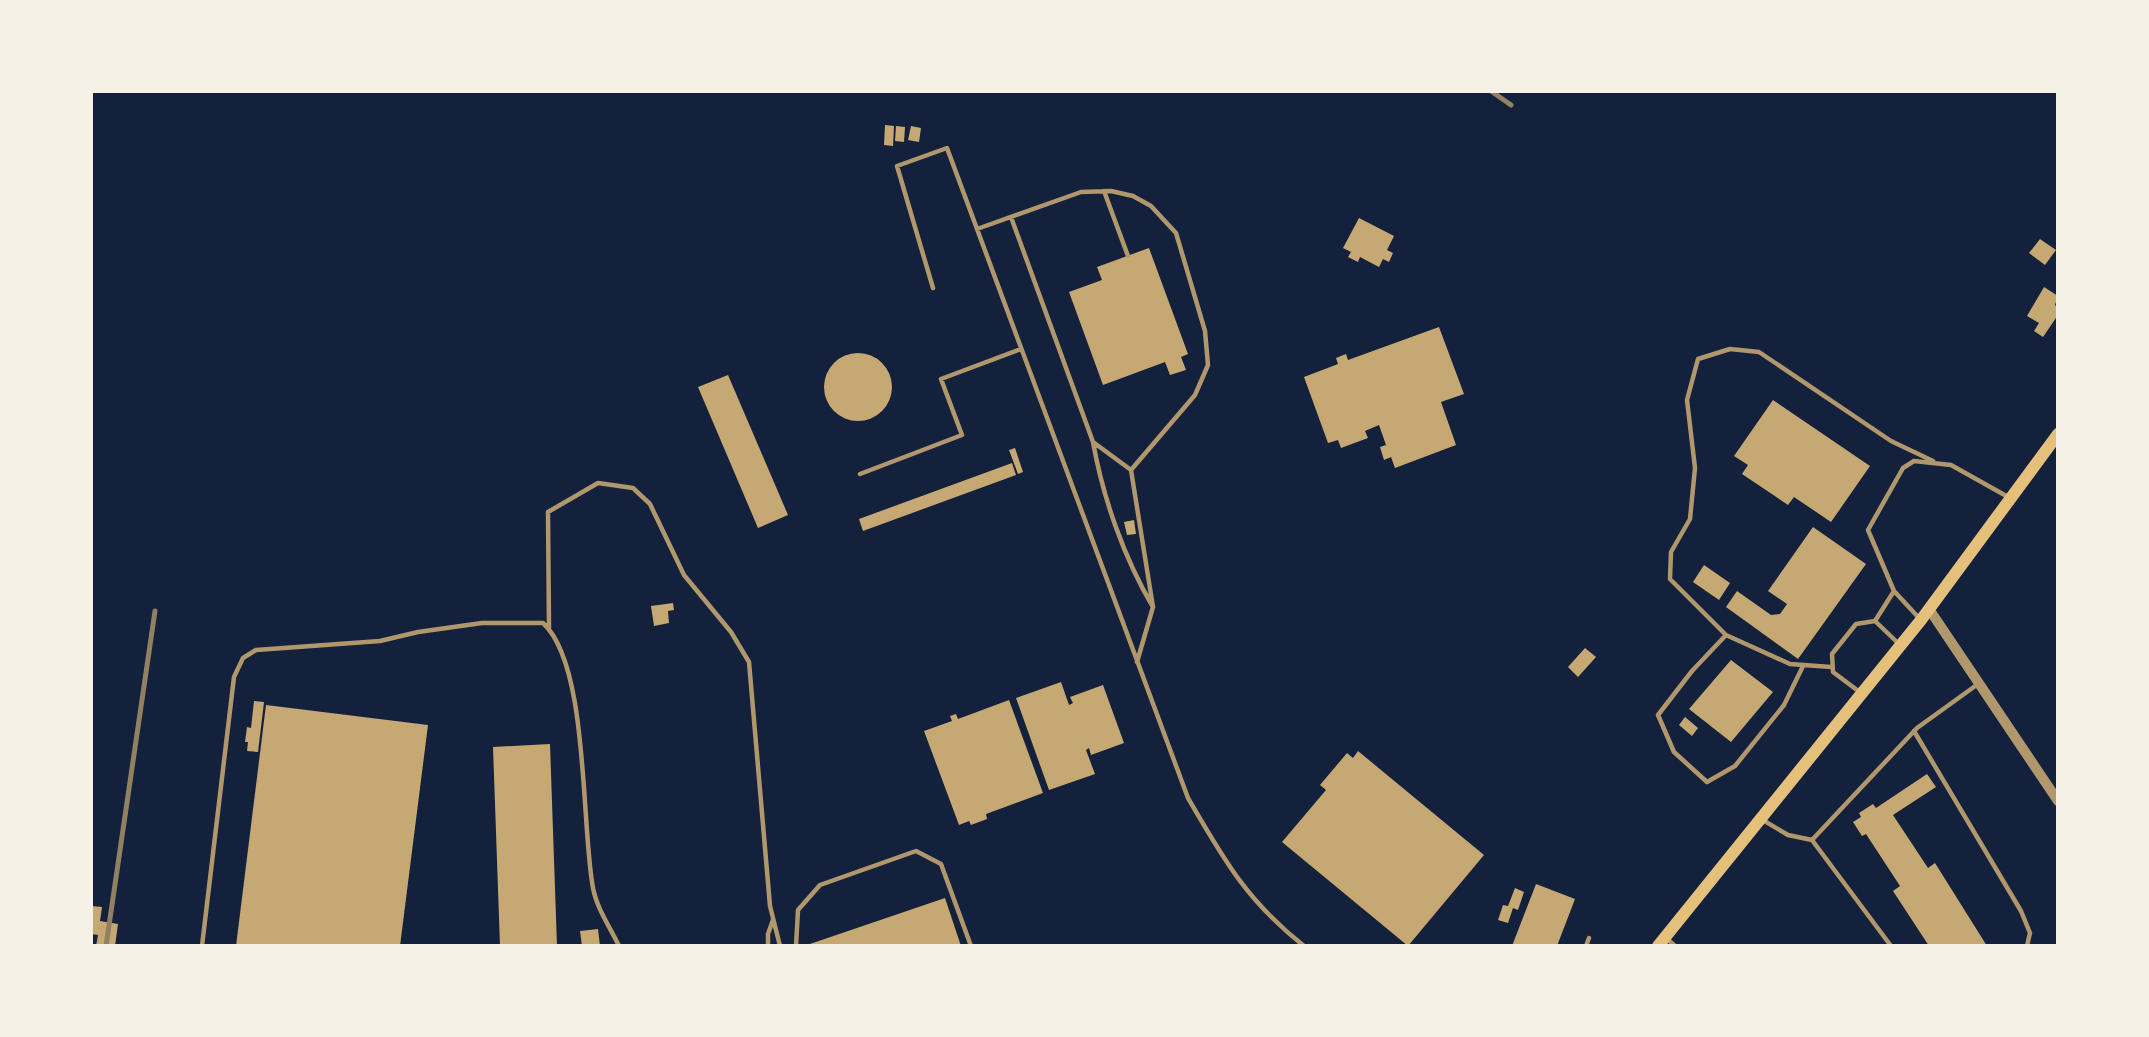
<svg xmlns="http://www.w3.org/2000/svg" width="2149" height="1037" font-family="Rubik,sans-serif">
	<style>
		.building { fill: #c6a872 }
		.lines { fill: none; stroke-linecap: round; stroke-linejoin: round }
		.service { stroke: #b1986c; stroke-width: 4.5 }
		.tertiary { stroke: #b1986c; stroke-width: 10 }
		.secondary { stroke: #e5c07b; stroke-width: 12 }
		.rail { stroke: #918062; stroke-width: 5 }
	</style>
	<rect width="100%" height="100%" fill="#14213d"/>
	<!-- building -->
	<path class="building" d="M 885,125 L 894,126 L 893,146 L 884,145 Z
		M 896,126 L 905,127 L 904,142 L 895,141 Z
		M 911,126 L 921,128 L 919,142 L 908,140 Z
		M 1359,218 L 1394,236 L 1387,250 L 1393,253 L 1389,262 L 1383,259 L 1379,267 L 1360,257 L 1358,262 L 1348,257 L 1351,252 L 1343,248 Z
		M 2040,239 L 2056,250 L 2045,265 L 2029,253 Z
		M 1149,248 L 1188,354 L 1181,357 L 1186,370 L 1170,375 L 1165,362 L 1103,385 L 1069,292 L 1102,280 L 1097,267 Z
		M 2044,287 L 2058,296 L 2055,305 L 2058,308 L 2058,315 L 2043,337 L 2034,331 L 2039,323 L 2027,316 Z
		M 1439,327 L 1464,394 L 1441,402 L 1456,445 L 1395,468 L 1391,457 L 1384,460 L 1380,447 L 1386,445 L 1379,425 L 1365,431 L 1368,438 L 1341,448 L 1338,440 L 1328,443 L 1304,377 L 1338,364 L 1336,358 L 1346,354 L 1348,360 Z
		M824 387a34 34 0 1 1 68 0a34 34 0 1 1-68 0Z
		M 728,375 L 788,515 L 758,528 L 698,387 Z
		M 1773,400 L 1870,466 L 1831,522 L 1794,497 L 1788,505 L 1742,474 L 1748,465 L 1734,456 Z
		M 1015,448 L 1023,472 L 1018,474 L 1009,450 Z
		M 1012,463 L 1016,475 L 863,531 L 859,519 Z
		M 1134,520 L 1136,534 L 1127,535 L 1124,522 Z
		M 1813,527 L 1866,564 L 1798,659 L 1726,607 L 1737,591 L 1771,615 L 1780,614 L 1787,604 L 1768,591 Z
		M 1704,565 L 1730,583 L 1719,600 L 1693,582 Z
		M 673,603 L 674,610 L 668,611 L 669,623 L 654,626 L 651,606 Z
		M 1585,648 L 1596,657 L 1578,677 L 1568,667 Z
		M 1731,660 L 1773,692 L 1731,742 L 1689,709 Z
		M 1061,682 L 1069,705 L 1073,703 L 1070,697 L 1103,685 L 1124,743 L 1091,755 L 1089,748 L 1086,750 L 1095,774 L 1049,790 L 1016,698 Z
		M 1009,700 L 1043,793 L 986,814 L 987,819 L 971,825 L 969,821 L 959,825 L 924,731 L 952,721 L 950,716 L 956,714 L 958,719 Z
		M 254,701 L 264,702 L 258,752 L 247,751 L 248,742 L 245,742 L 247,727 L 251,728 Z
		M 266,705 L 428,725 L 400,946 L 236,946 Z
		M 1685,717 L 1698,728 L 1692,736 L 1679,725 Z
		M 550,744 L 557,946 L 500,946 L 493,747 Z
		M 1358,751 L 1484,855 L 1408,946 L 1282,842 L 1326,790 L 1320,785 L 1347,753 L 1353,758 Z
		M 1927,774 L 1936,787 L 1893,815 L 1928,868 L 1935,863 L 1987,946 L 1929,946 L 1893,891 L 1900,886 L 1866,834 L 1862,836 L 1853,822 L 1861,817 L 1859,813 L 1873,804 L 1876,808 Z
		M 1536,884 L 1575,899 L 1557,946 L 1512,946 Z
		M 1515,888 L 1524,892 L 1518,910 L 1513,908 L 1508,923 L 1498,920 L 1503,905 L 1508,906 Z
		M 945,898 L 961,946 L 804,946 Z
		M 91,906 L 102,907 L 100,921 L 118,924 L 115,946 L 96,946 L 98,935 L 91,934 Z
		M 598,929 L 600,946 L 582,946 L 580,931 Z"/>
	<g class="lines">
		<!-- service -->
		<path class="service" d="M 1104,191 L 1128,256
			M 1011,217 L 1093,442 C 1103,498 1124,558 1153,607
			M 977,229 L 1081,192 L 1111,191 L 1133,196 L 1151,206 L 1176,233 L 1205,331 L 1208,365 L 1195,395 L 1131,470
			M 933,288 L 897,166 L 947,148 L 1188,798 C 1224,860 1247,901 1304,946
			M 1093,442 L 1131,470 L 1153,607 L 1137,662
			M 860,474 L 962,435 L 941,379 L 1021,349
			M 1894,591 L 1875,621 L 1899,644
			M 1919,618 L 1894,591 L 1868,530 L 1903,468 L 1914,461 L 1951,465 L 2010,498
			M 549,628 L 548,512 L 598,483 L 633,488 L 650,504 L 684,575 L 731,632 L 749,662 L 770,906 L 780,946
			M 1726,635 L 1692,671 L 1658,715 L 1674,752 L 1707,782 L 1735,766 L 1784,705 L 1803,666
			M 1831,667 L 1790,664 L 1726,635 L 1670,579 L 1671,552 L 1690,519 L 1695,468 L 1687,400 L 1698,359 L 1730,349 L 1759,352 L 1891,441 L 1933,461
			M 1861,693 L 1833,672 L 1832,654 L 1856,624 L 1875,621
			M 1914,731 L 2021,911 L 2030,933 L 2027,946
			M 1761,819 L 1788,835 L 1812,840 L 1917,728 L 1978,684
			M 1812,840 L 1891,946
			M 1665,937 L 1675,946
			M 202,946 L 234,677 L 243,658 L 256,650 L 380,641 L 418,632 L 482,623 L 543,623 C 589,665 581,825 593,888 C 597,909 610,927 619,946
			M 768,946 L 768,934 L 773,920
			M 796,946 L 798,910 L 820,885 L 916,851 L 941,864 L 971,946
			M 1586,946 L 1589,938"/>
		<!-- tertiary -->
		<path class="tertiary" d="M 1929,609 L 2058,801"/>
		<!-- secondary -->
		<path class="secondary" d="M 1658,946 L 1921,620 L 2058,434"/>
		<!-- rail -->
		<path class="rail" d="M 1491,91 L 1511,105
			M 106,946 L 155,611"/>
	</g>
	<!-- border -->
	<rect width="2149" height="1037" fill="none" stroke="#f6f1e7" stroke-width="186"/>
</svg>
